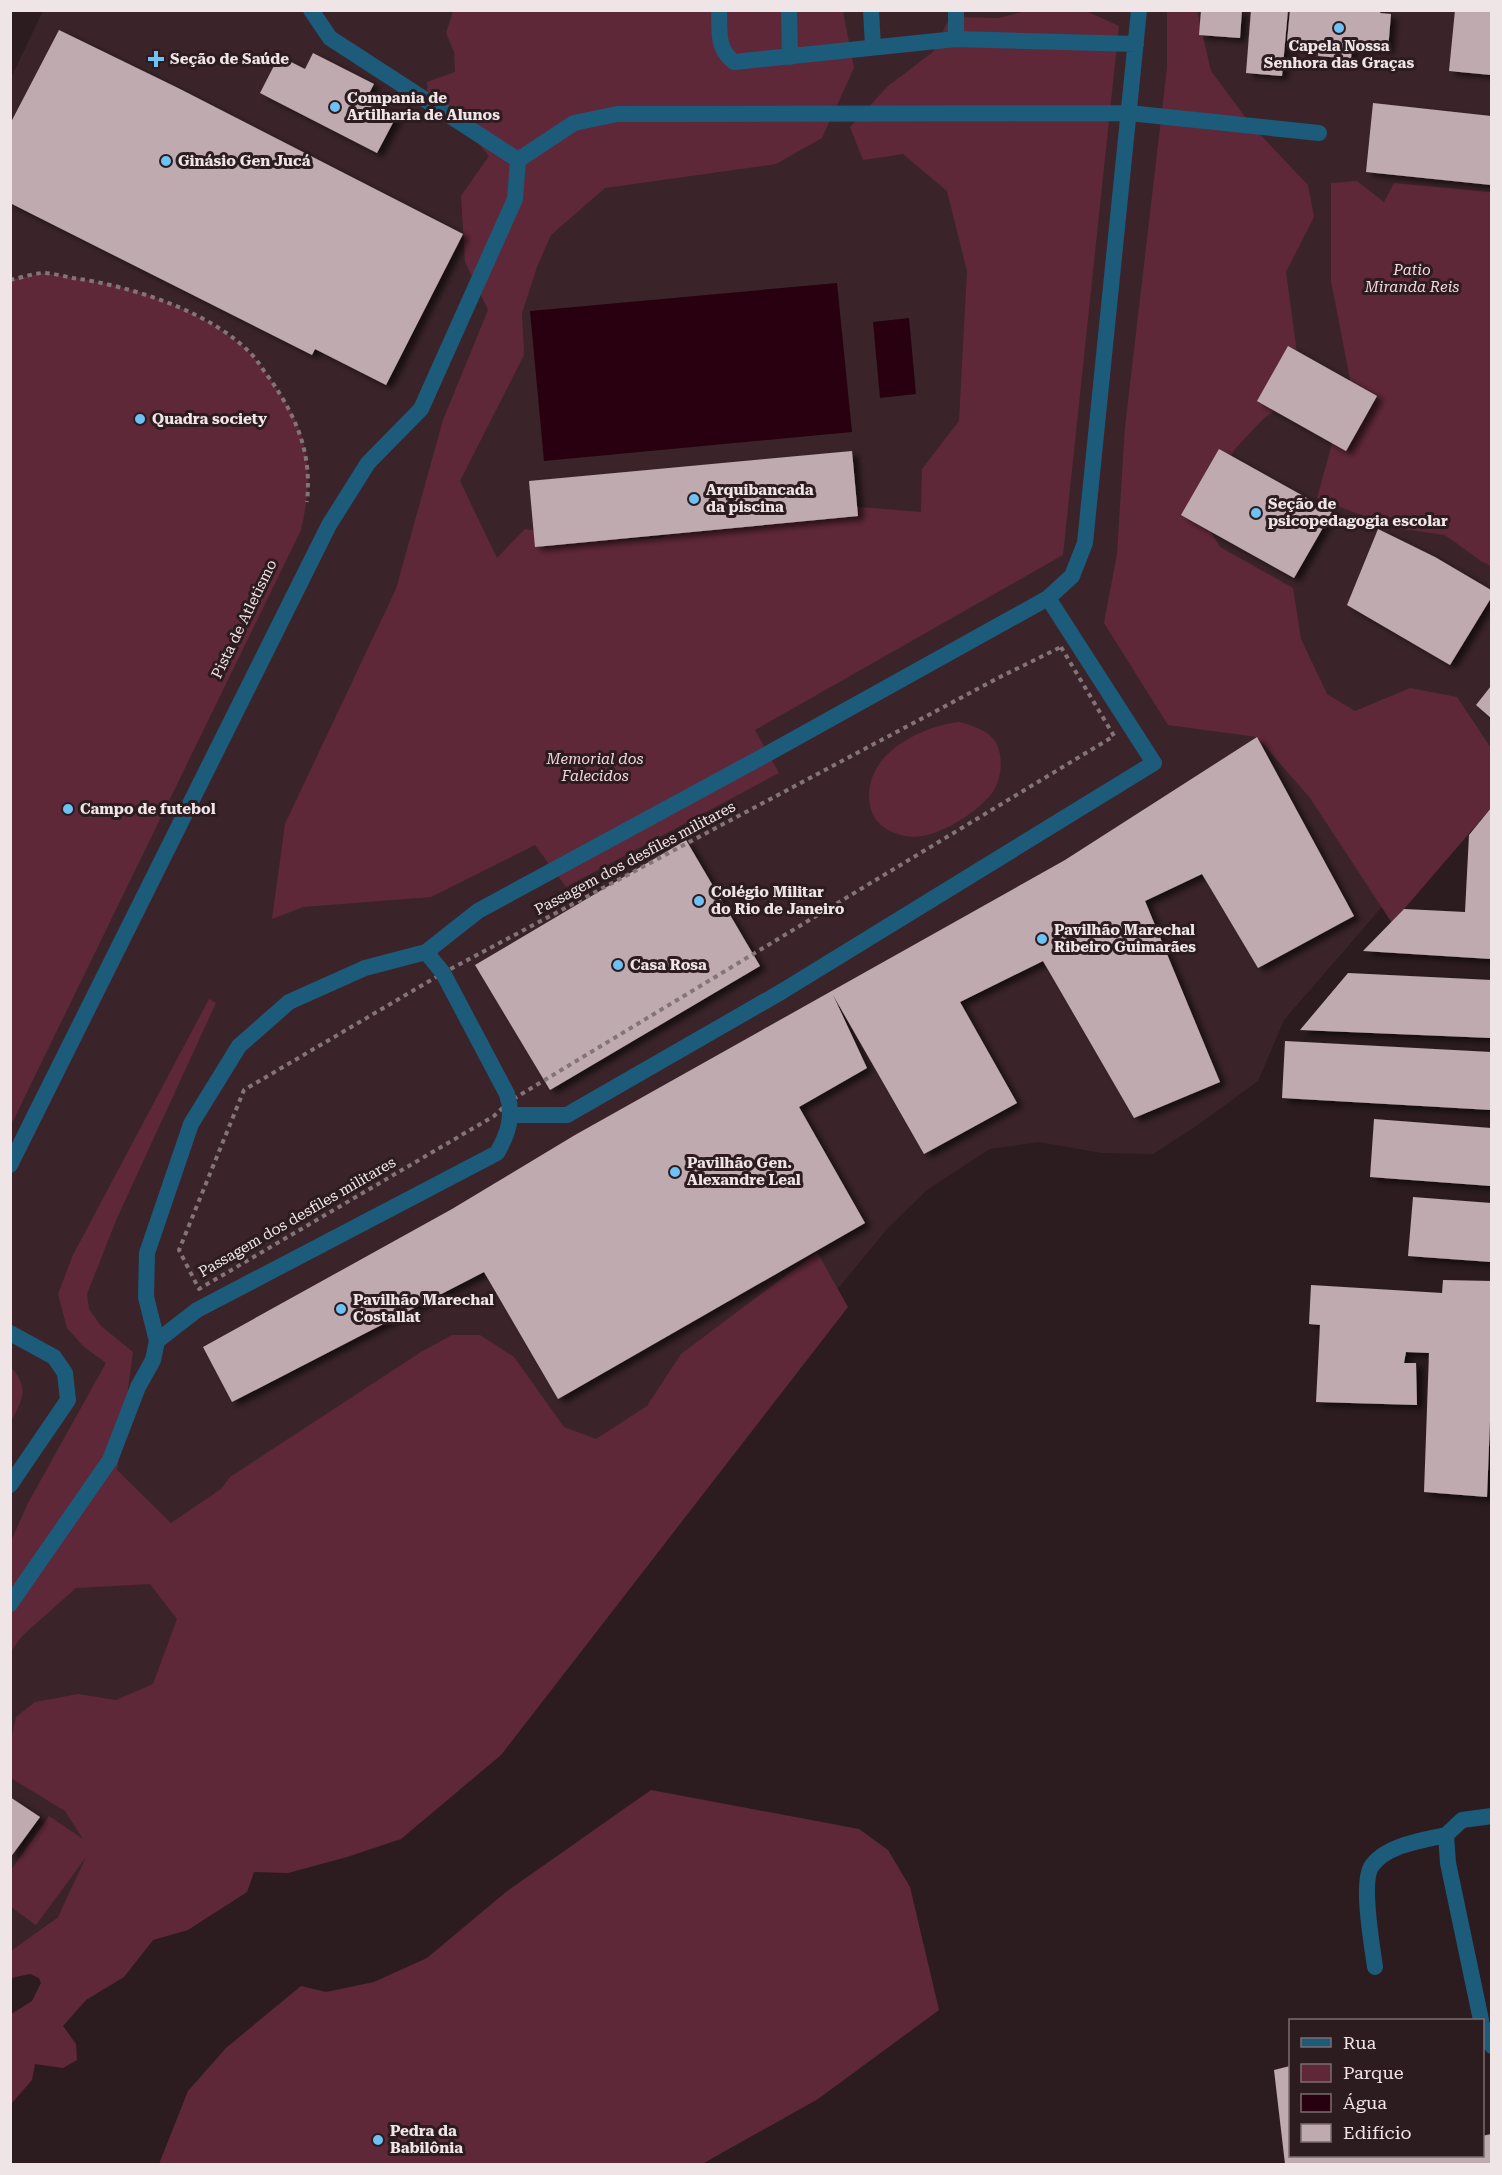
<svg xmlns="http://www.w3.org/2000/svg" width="1502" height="2175" font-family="'Roboto Serif',serif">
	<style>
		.built { fill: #3a242a }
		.green { fill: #5f2839 }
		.water { fill: #28000f }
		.building { fill: #bfaaaf; filter: url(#shadow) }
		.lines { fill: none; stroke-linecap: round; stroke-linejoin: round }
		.path { stroke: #827477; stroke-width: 4; stroke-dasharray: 4.5 4.5; stroke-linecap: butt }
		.service { stroke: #1d5b7b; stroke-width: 16 }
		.pedestrian { stroke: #1d5b7b; stroke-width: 16 }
		.minor { stroke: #1d5b7b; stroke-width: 16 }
		.poi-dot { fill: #6ec2f3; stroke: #2c1c20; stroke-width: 2 }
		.labels { text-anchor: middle; stroke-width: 6; stroke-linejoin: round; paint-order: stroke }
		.poi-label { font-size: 15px; font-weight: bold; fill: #efe4e6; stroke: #2c1c20; text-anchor: start }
		.park-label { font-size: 15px; font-style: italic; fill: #f2d8de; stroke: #2c1c20 }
		.street-label { font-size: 15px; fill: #efe4e6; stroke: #2c1c20 }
	</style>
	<defs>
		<filter id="shadow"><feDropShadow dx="6" dy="4" stdDeviation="3" flood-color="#0009"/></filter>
	</defs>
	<rect width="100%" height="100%" fill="#2c1c20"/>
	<!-- built -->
	<path class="built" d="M 43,11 L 1491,11 L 1491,781 L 1284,1020 L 1258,1081 L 1192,1129 L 1153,1154 L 1102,1153 L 1039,1142 L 990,1149 L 927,1190 L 888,1228 L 816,1315 L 115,1872 L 39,1931 L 11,1951 L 10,80 Z"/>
	<!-- green -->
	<path class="green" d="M 1084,10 L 1119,26 L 1063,555 L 755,730 L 779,773 L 566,887 L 535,845 L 431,897 L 303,907 L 272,919 L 285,824 L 396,589 L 443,420 L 488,310 L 465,262 L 461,196 L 489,156 L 467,130 L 428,108 L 427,82 L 455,72 L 454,52 L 446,33 L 453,11 L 843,11 L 854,68 L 822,138 L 776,164 L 605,188 L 551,235 L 537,267 L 522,313 L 524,355 L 460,481 L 497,558 L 525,529 L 592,541 L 660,538 L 710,518 L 749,526 L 859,507 L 921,512 L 922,469 L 959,421 L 967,271 L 947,191 L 903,154 L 863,160 L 850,127 L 888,86 L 933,52 L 950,17 L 999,18 L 1026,11 Z
		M 1167,11 L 1197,11 L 1211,71 L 1251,125 L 1308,185 L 1314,217 L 1286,272 L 1299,368 L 1294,397 L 1263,419 L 1235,449 L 1211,489 L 1204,521 L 1220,547 L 1293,588 L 1301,639 L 1327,694 L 1355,711 L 1410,688 L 1457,697 L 1491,748 L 1491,808 L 1392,923 L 1310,798 L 1257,737 L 1168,725 L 1104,623 L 1117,554 L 1125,427 L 1167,68 Z
		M 1357,181 L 1384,202 L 1394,183 L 1491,192 L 1491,566 L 1481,561 L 1445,535 L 1395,528 L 1317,498 L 1350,379 L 1331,281 L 1331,183 Z
		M 42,273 C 72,278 103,281 132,290 C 169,300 230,328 254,358 C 262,367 269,378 276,388 C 310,435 314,474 301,530 L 11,1125 L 10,280 Z
		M 959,722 C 971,725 987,730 995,741 C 1004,755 1002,780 992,793 C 976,814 932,842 905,836 C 888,832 874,824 870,806 C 861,756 918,727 959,722 Z
		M 209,999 L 216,1003 L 117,1218 L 87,1294 L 89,1309 L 101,1326 L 133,1352 L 117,1470 L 171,1523 L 221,1489 L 230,1477 L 421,1352 L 452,1335 L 480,1335 L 514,1357 L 564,1427 L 596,1439 L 647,1406 L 681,1354 L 817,1252 L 848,1307 L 501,1755 L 401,1839 L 347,1857 L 288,1873 L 254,1872 L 247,1892 L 188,1930 L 153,1940 L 124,1977 L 86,2000 L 63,2026 L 76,2044 L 77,2060 L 63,2068 L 35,2064 L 32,2080 L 11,2104 L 11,2014 L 32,2001 L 41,1983 L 39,1978 L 30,1974 L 11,1978 L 11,1951 L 58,1917 L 86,1857 L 36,1925 L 11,1907 L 11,1870 L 49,1816 L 83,1839 L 65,1811 L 11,1778 L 11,1740 L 16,1717 L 35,1702 L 78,1694 L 116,1700 L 153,1684 L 177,1619 L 150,1584 L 76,1588 L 22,1636 L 11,1651 L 11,1541 L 28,1503 L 106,1363 L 84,1347 L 67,1328 L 58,1294 L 73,1255 Z
		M 11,1367 C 30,1389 22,1399 11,1422 Z
		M 651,1790 L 859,1829 L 888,1850 L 910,1887 L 939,2010 L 818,2099 L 702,2164 L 159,2164 L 188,2091 L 226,2048 L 301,1986 L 326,1992 L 374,1982 L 427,1958 L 506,1892 Z"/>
	<!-- water -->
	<path class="water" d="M 837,283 L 852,432 L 544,461 L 530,311 Z
		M 909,318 L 916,394 L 880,398 L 873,322 Z"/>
	<!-- building -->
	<path class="building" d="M 1201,10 L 1242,10 L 1240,38 L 1199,35 Z
		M 1251,10 L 1288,10 L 1282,76 L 1246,73 Z
		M 1290,10 L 1381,10 L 1380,13 L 1391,14 L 1388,50 L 1352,47 L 1351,59 L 1318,56 L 1319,44 L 1287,42 Z
		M 1455,10 L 1491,10 L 1491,75 L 1449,71 Z
		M 59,30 L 178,88 L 463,234 L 386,385 L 315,349 L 312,355 L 10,203 L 10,124 Z
		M 313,53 L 374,84 L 366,99 L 397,115 L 377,153 L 260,93 L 279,56 L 305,69 Z
		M 1373,103 L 1491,116 L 1491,185 L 1366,172 Z
		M 1288,346 L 1377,396 L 1346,451 L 1257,401 Z
		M 1219,449 L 1332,512 L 1294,578 L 1181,515 Z
		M 852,451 L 858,516 L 535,547 L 529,481 Z
		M 1378,529 L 1435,557 L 1491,590 L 1491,598 L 1450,665 L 1347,605 Z
		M 1491,686 L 1491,718 L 1476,705 Z
		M 1257,737 L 1354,916 L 1258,968 L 1202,874 L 1145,901 L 1220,1082 L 1134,1118 L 1043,961 L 960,1002 L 1017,1103 L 924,1154 L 833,995 L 867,1068 L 799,1107 L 865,1223 L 558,1399 L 484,1272 L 232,1402 L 203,1347 L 452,1209 L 575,1135 L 1065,860 Z
		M 1491,808 L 1491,959 L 1363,951 L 1404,909 L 1465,912 L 1469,835 Z
		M 686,840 L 760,966 L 550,1090 L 475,965 Z
		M 1348,973 L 1491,980 L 1491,1038 L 1300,1030 Z
		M 1285,1041 L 1491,1052 L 1491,1110 L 1282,1098 Z
		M 1374,1119 L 1491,1128 L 1491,1186 L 1370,1177 Z
		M 1413,1197 L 1491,1203 L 1491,1262 L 1408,1256 Z
		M 1443,1280 L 1491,1281 L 1491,1396 L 1487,1497 L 1424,1492 L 1429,1353 L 1406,1352 L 1404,1363 L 1416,1363 L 1417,1405 L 1316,1402 L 1320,1325 L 1309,1324 L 1311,1285 L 1442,1293 Z
		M 10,1797 L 40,1817 L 10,1858 Z
		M 1290,2066 L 1290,2156 L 1482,2156 L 1482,2136 L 1491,2134 L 1491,2164 L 1285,2164 L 1274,2070 Z"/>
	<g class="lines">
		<!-- path -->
		<path class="path" d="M 10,280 C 20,278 31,274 42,273 C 52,273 63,276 73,278 C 131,286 214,312 254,357 C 260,364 264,372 270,379 C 297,418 312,453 307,502
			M 1061,647 L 1114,736 L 510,1101 L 494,1116 L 199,1289 L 179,1250 L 244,1090 L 443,973 L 1000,677 Z"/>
		<!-- service -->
		<path class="service" d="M 311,10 L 330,38 L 518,160
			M 719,10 C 720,31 716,48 734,62 L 956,39
			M 789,10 L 790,57
			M 871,10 L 873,47
			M 956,10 L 956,39 L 1136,44
			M 10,1165 L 329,525 L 368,463 L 421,409 L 515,199 L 518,160 L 574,123 L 617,114 L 1129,113 L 1319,133
			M 10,1333 L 54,1357 L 65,1373 L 68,1400 L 10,1485
			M 157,1341 L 197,1310 L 497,1153 C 508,1134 514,1116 507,1094 L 443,973 L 426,952
			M 10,1604 L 110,1460 L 138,1387 L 153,1360 L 157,1341 L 146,1297 L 147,1253 L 191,1124 L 239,1046 L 289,1002 L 365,968 L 426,952 L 478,911 L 760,758 L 1048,598 L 1072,576 L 1085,543 L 1139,10
			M 1375,1967 C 1372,1945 1361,1884 1371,1867 C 1385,1845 1424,1840 1446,1835
			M 1481,2020 L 1448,1863 L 1446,1835 L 1462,1820 L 1492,1816
			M 1482,2025 L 1492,2046"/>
		<!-- pedestrian -->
		<path class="pedestrian" d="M 511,1115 L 567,1115 L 781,992"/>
		<!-- minor -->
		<path class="minor" d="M 781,992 L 1154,763 L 1048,598"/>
	</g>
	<!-- markers -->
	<g class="poi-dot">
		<circle cx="1339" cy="28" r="6"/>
		<path d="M153 50h6v6h6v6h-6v6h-6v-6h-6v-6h6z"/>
		<circle cx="335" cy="107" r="6"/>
		<circle cx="166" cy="161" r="6"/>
		<circle cx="140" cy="419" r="6"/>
		<circle cx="694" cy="499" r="6"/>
		<circle cx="1256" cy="513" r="6"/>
		<circle cx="68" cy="809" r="6"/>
		<circle cx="699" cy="901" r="6"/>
		<circle cx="1042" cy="939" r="6"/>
		<circle cx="618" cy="965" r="6"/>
		<circle cx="675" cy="1172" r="6"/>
		<circle cx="341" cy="1309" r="6"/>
		<circle cx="378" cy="2140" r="6"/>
	</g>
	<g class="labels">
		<!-- poi labels -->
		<g class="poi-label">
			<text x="1339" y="51" text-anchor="middle">Capela Nossa<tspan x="1339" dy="17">Senhora das Graças</tspan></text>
			<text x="170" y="64">Seção de Saúde</text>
			<text x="347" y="103">Compania de<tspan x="347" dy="17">Artilharia de Alunos</tspan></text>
			<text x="178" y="166">Ginásio Gen Jucá</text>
			<text x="152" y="424">Quadra society</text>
			<text x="706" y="495">Arquibancada<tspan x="706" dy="17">da piscina</tspan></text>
			<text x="1268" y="509">Seção de<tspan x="1268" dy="17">psicopedagogia escolar</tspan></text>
			<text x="80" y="814">Campo de futebol</text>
			<text x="711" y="897">Colégio Militar<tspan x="711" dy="17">do Rio de Janeiro</tspan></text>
			<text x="1054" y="935">Pavilhão Marechal<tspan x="1054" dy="17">Ribeiro Guimarães</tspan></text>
			<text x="630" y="970">Casa Rosa</text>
			<text x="687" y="1168">Pavilhão Gen.<tspan x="687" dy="17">Alexandre Leal</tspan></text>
			<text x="353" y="1305">Pavilhão Marechal<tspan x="353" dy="17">Costallat</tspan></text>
			<text x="390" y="2136">Pedra da<tspan x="390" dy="17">Babilônia</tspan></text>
		</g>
		<!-- park labels -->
		<g class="park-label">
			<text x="1412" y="275">Patio<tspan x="1412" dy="17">Miranda Reis</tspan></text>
			<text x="595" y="764">Memorial dos<tspan x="595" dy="17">Falecidos</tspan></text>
		</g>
		<!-- street labels -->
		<g class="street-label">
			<text transform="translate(244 619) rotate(-64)" y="5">Pista de Atletismo</text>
			<text transform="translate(635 858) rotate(-28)" y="5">Passagem dos desfiles militares</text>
			<text transform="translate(297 1217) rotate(-30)" y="5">Passagem dos desfiles militares</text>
		</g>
	</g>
	<!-- border -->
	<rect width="1502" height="2175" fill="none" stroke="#efe4e6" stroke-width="24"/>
	<!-- legend -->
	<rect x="1289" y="2019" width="195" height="138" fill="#2c1c20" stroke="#7a6c6f" stroke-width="1.5"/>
	<rect x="1301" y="2038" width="30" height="9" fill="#1d5b7b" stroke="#7a6c6f" stroke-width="1.5"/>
	<text x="1343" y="2049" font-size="18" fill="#efe4e6">Rua</text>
	<rect x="1301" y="2064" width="30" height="18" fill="#5f2839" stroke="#7a6c6f" stroke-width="1.5"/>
	<text x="1343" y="2079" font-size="18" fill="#efe4e6">Parque</text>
	<rect x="1301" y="2094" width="30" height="18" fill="#28000f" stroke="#7a6c6f" stroke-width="1.5"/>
	<text x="1343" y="2109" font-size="18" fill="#efe4e6">Água</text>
	<rect x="1301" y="2124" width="30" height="18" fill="#bfaaaf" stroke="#7a6c6f" stroke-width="1.5"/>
	<text x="1343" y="2139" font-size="18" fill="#efe4e6">Edifício</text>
</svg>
